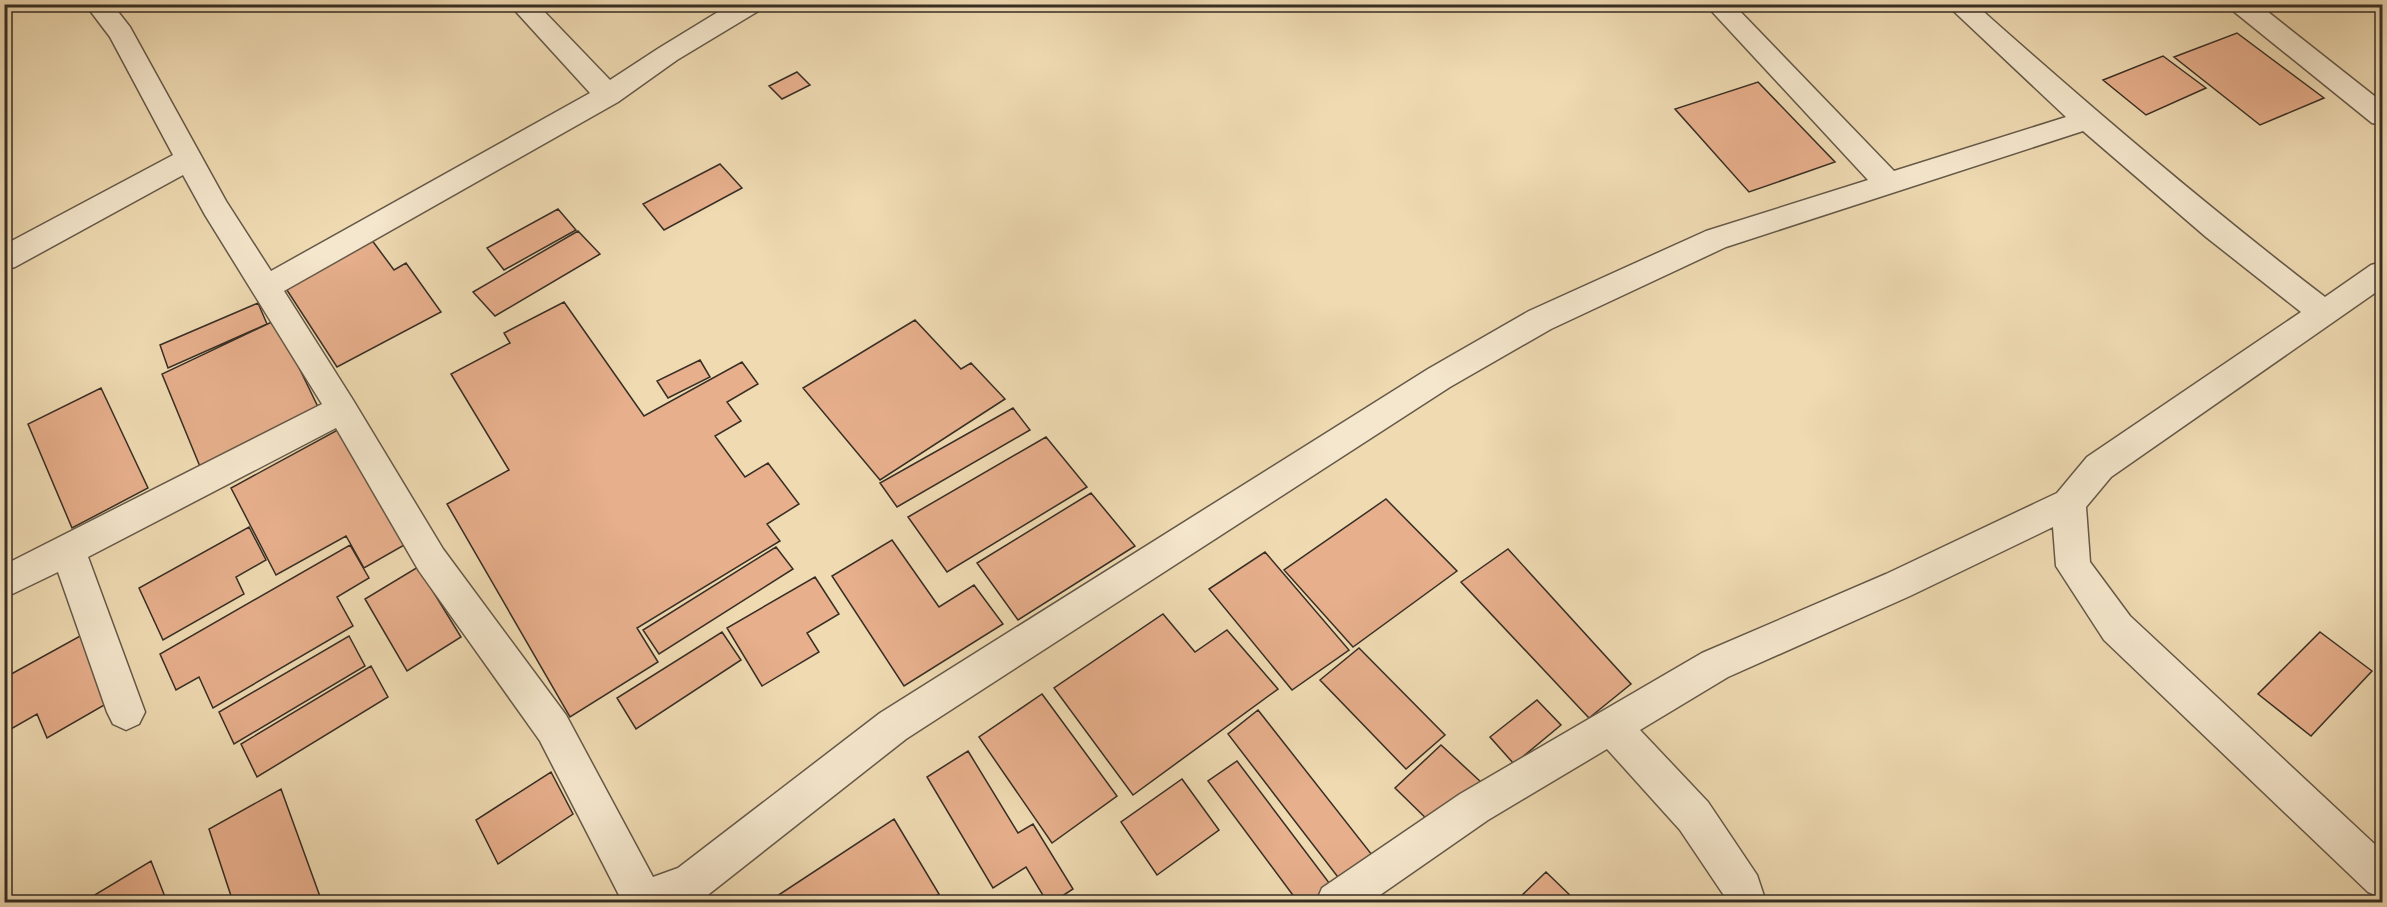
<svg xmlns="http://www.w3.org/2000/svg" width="2387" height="907" font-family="Vollkorn,serif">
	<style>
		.building { fill: #e7af8c; stroke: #372e24; stroke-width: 1.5 }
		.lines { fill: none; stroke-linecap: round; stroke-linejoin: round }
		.street-casing { stroke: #655948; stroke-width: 3 }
		.street { fill: #f5e7cd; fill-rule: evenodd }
	</style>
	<rect width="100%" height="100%" fill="#efdab2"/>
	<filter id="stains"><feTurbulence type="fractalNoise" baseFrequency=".00333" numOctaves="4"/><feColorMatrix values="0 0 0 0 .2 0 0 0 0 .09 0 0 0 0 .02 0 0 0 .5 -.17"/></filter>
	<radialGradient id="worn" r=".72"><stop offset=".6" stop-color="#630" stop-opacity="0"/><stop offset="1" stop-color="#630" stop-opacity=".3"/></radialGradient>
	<!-- building -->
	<path class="building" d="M 2237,33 L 2324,98 L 2260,125 L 2174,57 Z
		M 2163,56 L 2206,88 L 2146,115 L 2103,80 Z
		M 797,72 L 810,85 L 782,99 L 769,86 Z
		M 1758,82 L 1835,162 L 1749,192 L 1675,109 Z
		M 720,164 L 742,188 L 664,230 L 643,204 Z
		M 558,209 L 576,230 L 504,270 L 487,248 Z
		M 578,231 L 600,254 L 495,316 L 473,292 Z
		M 371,239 L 394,270 L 406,263 L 441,312 L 337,367 L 283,284 Z
		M 564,302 L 644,416 L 742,362 L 758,384 L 727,402 L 741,421 L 715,436 L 745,477 L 768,463 L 799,504 L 767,524 L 780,541 L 637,628 L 658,662 L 570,717 L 447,504 L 509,470 L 451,374 L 510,343 L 504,333 Z
		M 258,303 L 267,324 L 168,368 L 160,345 Z
		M 276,320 L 319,409 L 201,469 L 162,374 Z
		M 915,320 L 961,369 L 971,363 L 1005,399 L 880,480 L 803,388 Z
		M 700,360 L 710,377 L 668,398 L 657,381 Z
		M 101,388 L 148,488 L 72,528 L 28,424 Z
		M 1013,408 L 1030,430 L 897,507 L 880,483 Z
		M 345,426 L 413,540 L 364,568 L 346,536 L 276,575 L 231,488 Z
		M 1046,437 L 1087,487 L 947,572 L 908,517 Z
		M 1091,493 L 1135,546 L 1018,620 L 977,563 Z
		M 1386,499 L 1457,571 L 1353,647 L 1284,570 Z
		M 249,527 L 266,560 L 236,577 L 244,594 L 163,640 L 139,588 Z
		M 892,540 L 939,607 L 974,585 L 1003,624 L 904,686 L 832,576 Z
		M 350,545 L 369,578 L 337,597 L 353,626 L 213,708 L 199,677 L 176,690 L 160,654 Z
		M 776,547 L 793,569 L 659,654 L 643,630 Z
		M 1508,549 L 1631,684 L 1589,718 L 1461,582 Z
		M 1265,552 L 1349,650 L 1292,690 L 1209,589 Z
		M 418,567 L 461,637 L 407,671 L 365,599 Z
		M 815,577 L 839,614 L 807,633 L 819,652 L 762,686 L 727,628 Z
		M 1163,614 L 1195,652 L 1227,630 L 1278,689 L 1133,795 L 1054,688 Z
		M 91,630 L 120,696 L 47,738 L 37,714 L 4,733 L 4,678 Z
		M 722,632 L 741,660 L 636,729 L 617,698 Z
		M 2320,632 L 2372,671 L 2311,736 L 2258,694 Z
		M 349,636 L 365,666 L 234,744 L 219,712 Z
		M 1359,648 L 1445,735 L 1406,769 L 1320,680 Z
		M 371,666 L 388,697 L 257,777 L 241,744 Z
		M 1042,694 L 1117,796 L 1052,843 L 979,737 Z
		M 1537,700 L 1561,725 L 1514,764 L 1490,737 Z
		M 1258,710 L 1376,860 L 1344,885 L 1228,734 Z
		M 1441,745 L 1482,783 L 1436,828 L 1395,788 Z
		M 968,751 L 1018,833 L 1033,824 L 1073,889 L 1053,902 L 1047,902 L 1026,867 L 993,888 L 927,777 Z
		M 1237,761 L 1336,892 L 1322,902 L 1298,902 L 1208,781 Z
		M 551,772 L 573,814 L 498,864 L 476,820 Z
		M 1182,779 L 1219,830 L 1157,875 L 1121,822 Z
		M 281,789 L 322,902 L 233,902 L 209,829 Z
		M 894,819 L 939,894 L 926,902 L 777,902 L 774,898 Z
		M 151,861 L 167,902 L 83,902 Z
		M 1546,872 L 1577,902 L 1515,902 Z"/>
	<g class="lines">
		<defs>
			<path id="street" d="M 85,4 L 112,4 L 130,27 L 226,201 L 271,271 L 590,93 L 509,4 L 537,4 L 610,80 L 659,48 L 731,4 L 764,4 L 760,10 L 677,60 L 618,102 L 284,291 L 353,400 L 443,549 L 566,715 L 653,877 L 678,868 L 880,713 L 1428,369 L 1529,311 L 1706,231 L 1868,180 L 1705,4 L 1733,4 L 1894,171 L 2066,117 L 1946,4 L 1975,4 C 2089,106 2204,204 2325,297 L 2371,265 L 2382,262 L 2382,288 L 2111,477 L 2086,507 L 2090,562 L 2130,616 L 2382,851 L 2382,898 L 2368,892 L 2104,640 L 2056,566 L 2053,527 L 1910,596 L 1728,677 L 1640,730 L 1708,802 L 1757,875 L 1766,902 L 1726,902 L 1725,897 L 1680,830 L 1607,749 L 1488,820 L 1370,902 L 1316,902 L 1322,888 L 1460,794 L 1702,653 L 1886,574 L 2057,493 L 2087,457 L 2301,312 L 2206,237 L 2083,131 L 1726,247 L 1551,329 L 1450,387 L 906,739 L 704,898 L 694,902 L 620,902 L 621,899 L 540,741 L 419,571 L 336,428 L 88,557 L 145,712 L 139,724 L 126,730 L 113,724 L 107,712 L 58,572 L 4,598 L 4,565 L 322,404 L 205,215 L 183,175 L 15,267 L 4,270 L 4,245 L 173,155 L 110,37 Z
				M 2228,4 L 2258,4 L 2382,102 L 2382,125 L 2372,123 L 2232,10 Z"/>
		</defs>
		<!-- street casing -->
		<use href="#street" class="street-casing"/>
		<!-- street -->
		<use href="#street" class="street"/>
	</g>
	<!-- margin -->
	<rect width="2387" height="907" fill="none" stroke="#efdab2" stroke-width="24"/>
	<rect x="6" y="6" width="2375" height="895" fill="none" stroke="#372e24" stroke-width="3"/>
	<rect x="12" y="12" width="2363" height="883" fill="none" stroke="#372e24" stroke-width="1.5"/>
	<rect width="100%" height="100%" filter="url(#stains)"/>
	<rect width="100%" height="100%" fill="url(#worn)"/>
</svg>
